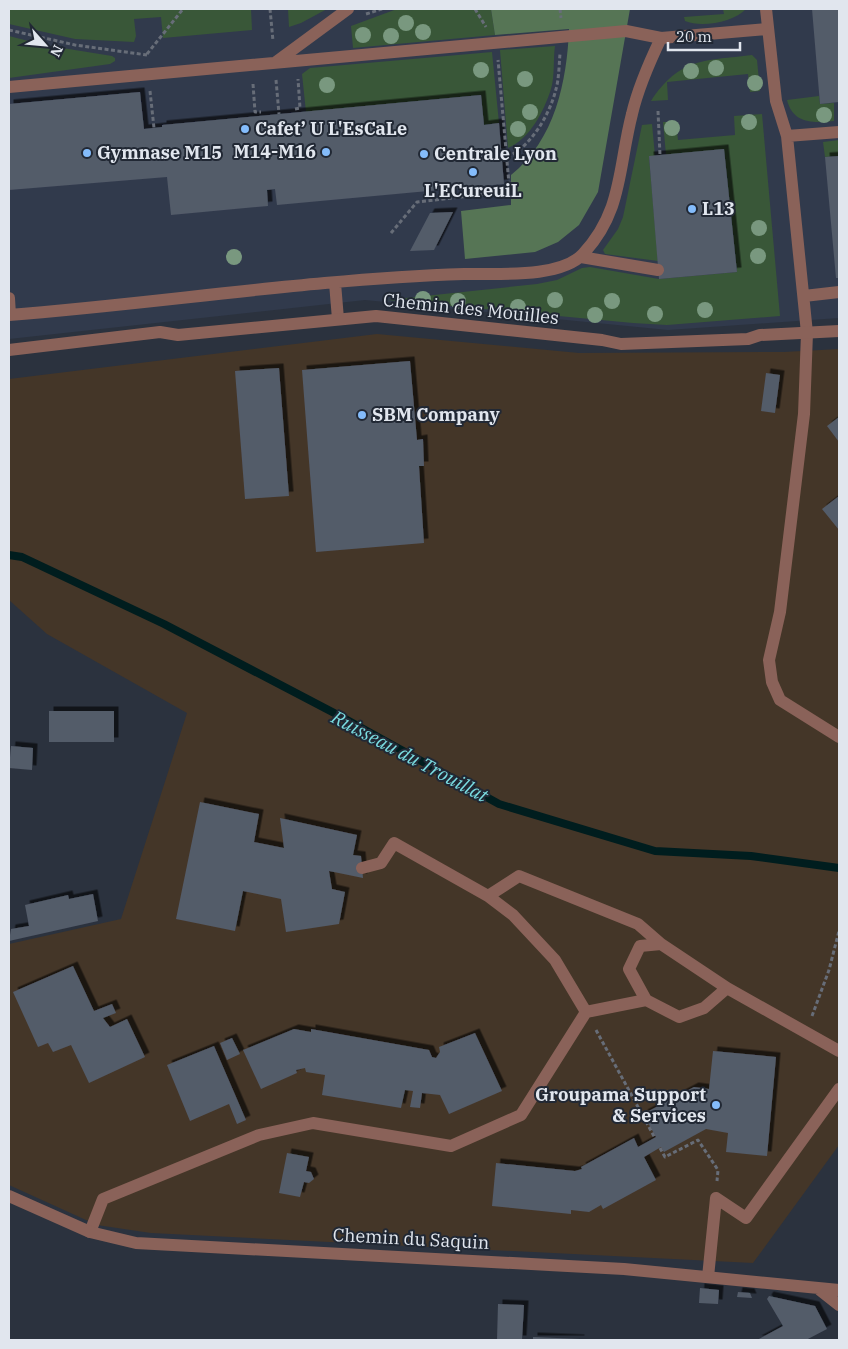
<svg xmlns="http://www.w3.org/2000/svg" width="848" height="1349" font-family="'IBM Plex Serif',serif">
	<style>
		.commercial { fill: #443628 }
		.built { fill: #313a4c }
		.green { fill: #395738 }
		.forest { fill: #567555 }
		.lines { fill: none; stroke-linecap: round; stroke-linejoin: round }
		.stream { stroke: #001d1e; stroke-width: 8 }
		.building { fill: #535b69; filter: url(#shadow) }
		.path { stroke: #676d78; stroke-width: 3; stroke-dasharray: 4 2.5; stroke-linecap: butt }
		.lane { stroke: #8a6259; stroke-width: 12 }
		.street { stroke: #8a6259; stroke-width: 12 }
		.tree { fill: #79987f }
		.poi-dot { fill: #84bcfb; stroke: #212834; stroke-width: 2 }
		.labels { text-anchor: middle; stroke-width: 4; stroke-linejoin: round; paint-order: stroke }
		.poi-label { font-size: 18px; font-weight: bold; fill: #e1e6ee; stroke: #212834; text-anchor: start }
		.street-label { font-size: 18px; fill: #e1e6ee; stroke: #212834 }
		.water-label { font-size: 19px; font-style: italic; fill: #7adbe0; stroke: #212834 }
	</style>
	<defs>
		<filter id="shadow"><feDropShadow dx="4.5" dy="-4.5" stdDeviation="0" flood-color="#0009"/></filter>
	</defs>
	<rect width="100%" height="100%" fill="#2b323e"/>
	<!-- commercial -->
	<path class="commercial" d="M 377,334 L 579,353 L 784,352 L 839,349 L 839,1145 L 753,1263 L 151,1233 L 97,1225 L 9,1185 L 9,944 L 121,919 L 187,713 L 47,634 L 9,600 L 9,379 Z"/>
	<!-- built -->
	<path class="built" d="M 9,9 L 839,9 L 839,318 L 668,330 L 365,300 L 9,339 Z"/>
	<!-- green -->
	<path class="green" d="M 9,9 L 251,9 L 252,30 L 163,38 L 161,17 L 134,19 L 136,36 L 134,42 L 75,39 L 9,24 Z
		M 288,9 L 327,9 L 301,23 L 289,27 Z
		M 397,9 L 491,9 L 495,35 L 353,48 L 351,26 Z
		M 723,9 L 746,9 C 734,22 702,28 685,21 L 684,17 L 724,14 Z
		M 9,36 L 44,45 L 112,56 L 115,58 L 115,61 L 110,64 L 9,78 Z
		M 555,46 C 553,59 555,76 551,89 C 544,111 530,139 508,148 L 500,50 Z
		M 492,52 L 499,123 L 484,125 L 481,95 L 306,112 L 302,74 L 310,68 Z
		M 752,55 L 757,60 L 760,91 L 750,92 L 748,74 L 667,82 L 668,100 L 651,101 C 680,57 705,61 752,55 Z
		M 819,96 L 820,104 L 834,103 L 834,121 C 813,123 793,124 787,100 Z
		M 762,114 L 780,316 L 667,325 L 633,323 L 387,300 L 537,284 L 557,280 L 582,268 L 590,267 L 659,279 L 737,272 L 724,150 L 666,155 L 663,122 L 676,122 L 678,140 L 735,135 L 734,116 Z
		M 652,124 L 655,156 L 649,157 L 658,261 L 605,254 L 603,250 L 618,229 L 623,217 L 642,125 Z
		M 839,140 L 839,156 L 825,157 L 823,142 Z"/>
	<!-- forest -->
	<path class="forest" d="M 491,9 L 630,9 L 598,192 L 579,225 L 558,242 L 535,252 L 465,259 L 461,211 L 511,205 L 511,175 C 555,140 567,81 569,29 L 495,35 Z"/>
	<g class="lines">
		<!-- stream -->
		<path class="stream" d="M 9,555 L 22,557 L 164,624 L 338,715 L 499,804 L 655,851 L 751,856 L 839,868"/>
	</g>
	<!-- building -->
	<path class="building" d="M 812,9 L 839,9 L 839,102 L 820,104 Z
		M 140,92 L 144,129 L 162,127 L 162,125 L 481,95 L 484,125 L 499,123 L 504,184 L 277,205 L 275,189 L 267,190 L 268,206 L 171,215 L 167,177 L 9,190 L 9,104 Z
		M 724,149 L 737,272 L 659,279 L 649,156 Z
		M 839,156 L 839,278 L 836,278 L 825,157 Z
		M 453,212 L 434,250 L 410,251 L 430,213 Z
		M 410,361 L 417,440 L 423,439 L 424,466 L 419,466 L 424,543 L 316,552 L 302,370 Z
		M 279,368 L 289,496 L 245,499 L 235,371 Z
		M 766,373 L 780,375 L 775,413 L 761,411 Z
		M 839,417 L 839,442 L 827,426 Z
		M 839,496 L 839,530 L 822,509 Z
		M 49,711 L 114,711 L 114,742 L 49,742 Z
		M 11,746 L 33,748 L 32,770 L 9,768 Z
		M 200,802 L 259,814 L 254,842 L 284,848 L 280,818 L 357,835 L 353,855 L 361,856 L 363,878 L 329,871 L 332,889 L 345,892 L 339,924 L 286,932 L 281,899 L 243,891 L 235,931 L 176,919 Z
		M 93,894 L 98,921 L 9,941 L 11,929 L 29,926 L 25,905 L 68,895 L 69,899 Z
		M 73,966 L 94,1011 L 112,1004 L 116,1013 L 103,1018 L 110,1027 L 127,1019 L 145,1057 L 89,1083 L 71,1045 L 53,1052 L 48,1043 L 38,1047 L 13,992 Z
		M 294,1029 L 311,1032 L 311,1029 L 429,1050 L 432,1057 L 436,1058 L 440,1052 L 439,1047 L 475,1033 L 502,1091 L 449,1114 L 440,1095 L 422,1093 L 420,1108 L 410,1107 L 413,1091 L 405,1090 L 401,1108 L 322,1095 L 325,1075 L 306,1072 L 305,1068 L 296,1070 L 297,1073 L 261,1089 L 243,1050 Z
		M 232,1038 L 240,1054 L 227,1060 L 220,1043 Z
		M 214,1046 L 246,1120 L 237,1124 L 229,1104 L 190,1121 L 167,1065 Z
		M 713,1051 L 776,1057 L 767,1156 L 726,1152 L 728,1133 L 706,1129 L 664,1152 L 661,1147 L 644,1157 L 656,1180 L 603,1209 L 601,1205 L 589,1212 L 571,1210 L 571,1214 L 492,1206 L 496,1163 L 575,1171 L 582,1169 L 581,1167 L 634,1138 L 638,1147 L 656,1137 L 643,1114 L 694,1087 L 709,1089 Z
		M 287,1153 L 309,1157 L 306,1171 L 311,1172 L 314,1179 L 309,1183 L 304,1182 L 300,1197 L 279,1193 Z
		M 700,1288 L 719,1290 L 718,1304 L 699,1303 Z
		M 738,1292 L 750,1293 L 752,1298 L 737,1297 Z
		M 769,1296 L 815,1306 L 827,1329 L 806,1340 L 757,1340 L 783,1326 L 767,1299 Z
		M 498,1304 L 524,1305 L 522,1340 L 497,1340 Z
		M 533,1337 L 580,1339 L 580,1340 L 533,1340 Z"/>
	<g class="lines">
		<!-- path -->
		<path class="path" d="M 270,9 L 273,41
			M 475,9 L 486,27
			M 560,9 L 561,18
			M 366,14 L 382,9
			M 9,30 L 75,45 L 147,55
			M 147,54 L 183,9
			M 276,80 L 279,114
			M 253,84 L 255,112 L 261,112
			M 150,91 L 154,128
			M 295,109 L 300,108 L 298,79
			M 658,111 L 660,155
			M 507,157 C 531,147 550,114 556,89 C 559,79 559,65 560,54
			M 391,233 L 417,202 L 504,192 L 509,184 L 498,60
			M 812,1016 L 829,970 L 839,931
			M 596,1030 L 655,1138
			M 660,1148 L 665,1157 L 698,1140 L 718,1170 L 717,1181"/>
		<!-- lane -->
		<path class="lane" d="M 766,9 L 776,101 L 787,136 L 807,333 L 804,414 L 780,612 L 769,660 L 772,682 L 780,700 L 839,737
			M 787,136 L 839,132
			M 581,257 L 658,270
			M 335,283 L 338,319
			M 804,296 L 839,292
			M 9,298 L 10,315
			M 9,315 C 161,303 312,279 464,274 C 495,273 560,279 583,254 C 623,211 618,168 632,114 C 638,88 649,63 661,38 L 768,29
			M 362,868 L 381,863 L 394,843 L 488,896 L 519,876 L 638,924 L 661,944
			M 488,896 L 513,915 L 555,960 L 586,1012
			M 646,1000 L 679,1017 L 704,1008 L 727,988
			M 90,1232 L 103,1199 L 259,1135 L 313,1123 L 451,1146 L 521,1115 L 586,1012 L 646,1000 L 629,969 L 640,946 L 661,944 L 727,988 L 839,1051
			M 708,1277 L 716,1198 L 746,1218 L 839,1089"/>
		<!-- street -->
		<path class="street" d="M 276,62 L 348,9
			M 9,87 L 626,31 L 661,38
			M 9,350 L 160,332 L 178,335 L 376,316 L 602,340 L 621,344 L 748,339 L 760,335 L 839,331
			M 9,1196 L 90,1232 L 136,1243 L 624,1269 L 839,1290
			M 820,1290 L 839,1305"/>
	</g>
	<!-- trees -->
	<g class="tree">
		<circle cx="406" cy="23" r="8"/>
		<circle cx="423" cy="32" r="8"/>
		<circle cx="363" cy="35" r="8"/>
		<circle cx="391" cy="36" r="8"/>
		<circle cx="716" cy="68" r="8"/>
		<circle cx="481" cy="70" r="8"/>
		<circle cx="691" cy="71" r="8"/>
		<circle cx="525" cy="79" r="8"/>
		<circle cx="755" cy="83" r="8"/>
		<circle cx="327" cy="85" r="8"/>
		<circle cx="530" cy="112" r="8"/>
		<circle cx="824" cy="115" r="8"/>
		<circle cx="749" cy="122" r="8"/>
		<circle cx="672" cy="128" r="8"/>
		<circle cx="518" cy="129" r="8"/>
		<circle cx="759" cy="228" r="8"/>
		<circle cx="758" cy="256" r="8"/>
		<circle cx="234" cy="257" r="8"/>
		<circle cx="423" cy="299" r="8"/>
		<circle cx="555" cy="300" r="8"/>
		<circle cx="458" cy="301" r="8"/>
		<circle cx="612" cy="301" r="8"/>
		<circle cx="518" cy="307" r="8"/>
		<circle cx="705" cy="310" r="8"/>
		<circle cx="655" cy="314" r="8"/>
		<circle cx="595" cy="315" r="8"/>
	</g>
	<!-- markers -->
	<g class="poi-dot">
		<circle cx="245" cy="129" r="5"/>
		<circle cx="326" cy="152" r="5"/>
		<circle cx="87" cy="153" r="5"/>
		<circle cx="424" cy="154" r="5"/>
		<circle cx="473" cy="172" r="5"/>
		<circle cx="692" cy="209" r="5"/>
		<circle cx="362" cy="415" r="5"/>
		<circle cx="716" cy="1105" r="5"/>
	</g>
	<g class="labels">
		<!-- poi labels -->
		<g class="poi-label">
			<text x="255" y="135">Cafet’ U L'EsCaLe</text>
			<text x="316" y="158" text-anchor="end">M14-M16</text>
			<text x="97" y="159">Gymnase M15</text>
			<text x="434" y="160">Centrale Lyon</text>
			<text x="473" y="197" text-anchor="middle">L'ECureuiL</text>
			<text x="702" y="215">L13</text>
			<text x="372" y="421">SBM Company</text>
			<text x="706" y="1101" text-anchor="end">Groupama Support<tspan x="706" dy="21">&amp; Services</tspan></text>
		</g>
		<!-- street labels -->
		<g class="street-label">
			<text transform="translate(471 309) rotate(6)" y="6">Chemin des Mouilles</text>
			<text transform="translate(411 1239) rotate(3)" y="6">Chemin du Saquin</text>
		</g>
		<!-- water labels -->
		<g class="water-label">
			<text transform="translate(410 756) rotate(28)" y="7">Ruisseau du Trouillat</text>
		</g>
	</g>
	<!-- border -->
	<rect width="848" height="1349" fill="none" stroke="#e1e6ee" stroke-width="20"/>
	<!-- north arrow -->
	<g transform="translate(45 45) rotate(117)" stroke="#212834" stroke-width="4" paint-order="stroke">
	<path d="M0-4L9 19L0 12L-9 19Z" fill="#e1e6ee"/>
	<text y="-8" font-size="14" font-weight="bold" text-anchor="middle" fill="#e1e6ee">N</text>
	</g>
	<!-- scale -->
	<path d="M668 42v8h72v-8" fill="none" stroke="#e1e6ee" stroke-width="2.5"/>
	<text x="676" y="42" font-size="15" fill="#e1e6ee" stroke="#212834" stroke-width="4" paint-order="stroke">20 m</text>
</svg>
